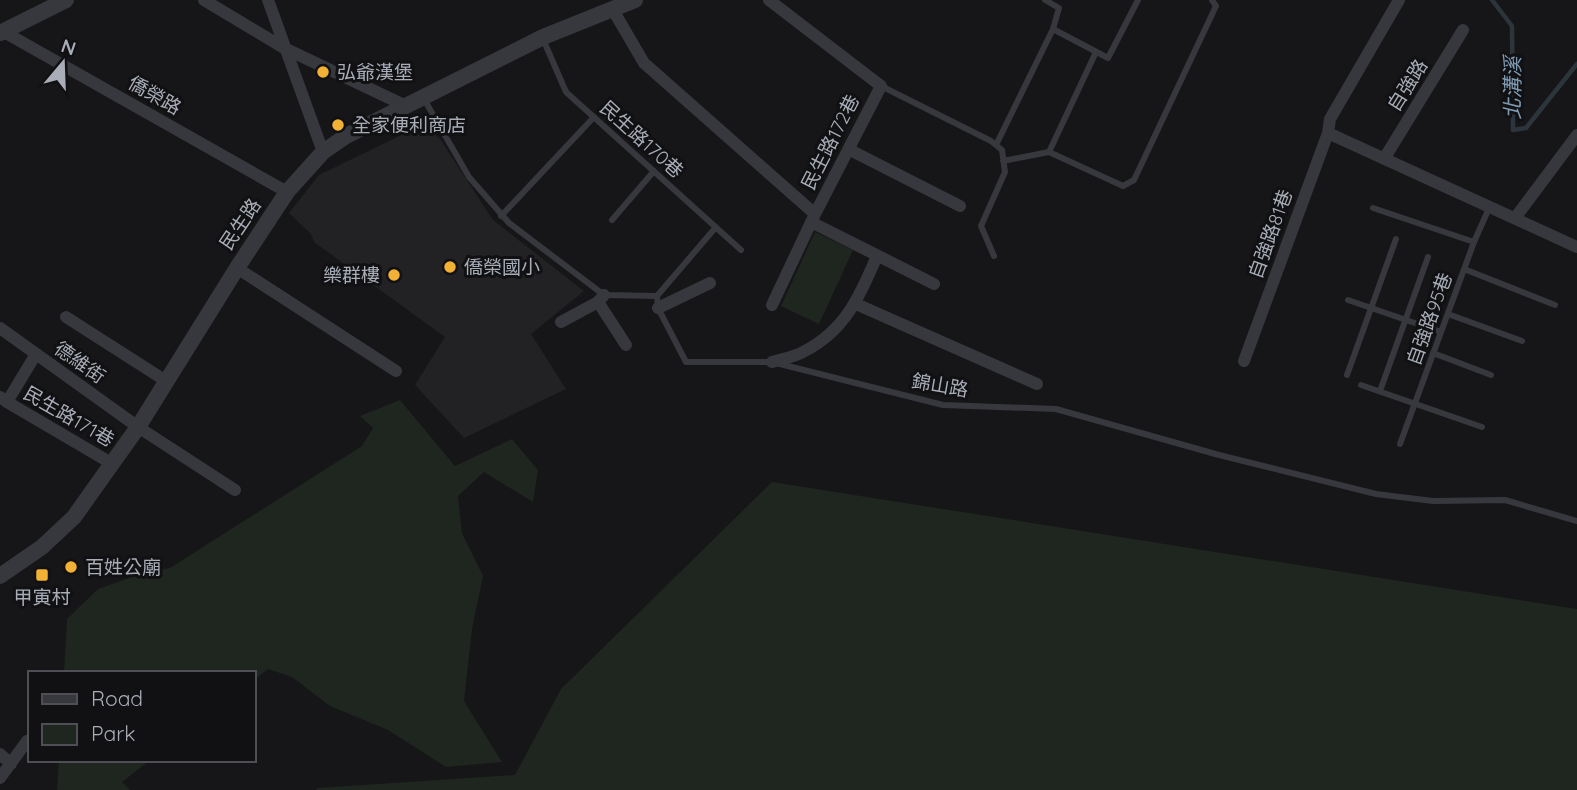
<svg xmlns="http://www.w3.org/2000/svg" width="1577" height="790" font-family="Quicksand,'Noto Sans TC',sans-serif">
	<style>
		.built { fill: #222225 }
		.green { fill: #1e261f }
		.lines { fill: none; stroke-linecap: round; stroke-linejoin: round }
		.stream { stroke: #2c353c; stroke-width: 4.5 }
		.service { stroke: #37383d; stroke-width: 6 }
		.minor { stroke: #37383d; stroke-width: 12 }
		.tertiary { stroke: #37383d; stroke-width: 16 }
		.poi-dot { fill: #f2b134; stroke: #111113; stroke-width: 2.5 }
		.labels { text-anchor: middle; stroke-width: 6; stroke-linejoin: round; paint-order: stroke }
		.poi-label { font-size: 19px; fill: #a8adb8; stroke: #111113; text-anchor: start }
		.street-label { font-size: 19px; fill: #a8adb8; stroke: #111113 }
		.water-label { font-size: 21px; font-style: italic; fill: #7f9bb3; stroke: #111113 }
	</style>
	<rect width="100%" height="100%" fill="#161618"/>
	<!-- built -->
	<path class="built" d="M 424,124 L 440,139 L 493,220 L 584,291 L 531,334 L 566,389 L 464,438 L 415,385 L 445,337 L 314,242 L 311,234 L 289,213 L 319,175 Z"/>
	<!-- green -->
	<path class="green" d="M 815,232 L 853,250 L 819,324 L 781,306 Z
		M 400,400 L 455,466 L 512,439 L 538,470 L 533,502 L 484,472 L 458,496 L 462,533 L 483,576 L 472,629 L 464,701 L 502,762 L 446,767 L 388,730 L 330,706 L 292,677 L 268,669 L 254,680 L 254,673 L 64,673 L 67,619 L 98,589 L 143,573 L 170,568 L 362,446 L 373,428 L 360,416 Z
		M 772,482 L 1577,609 L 1577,790 L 316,790 L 318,788 L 515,775 L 561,689 Z
		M 59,760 L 150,760 L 122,782 L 130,790 L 57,790 Z"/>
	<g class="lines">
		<!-- stream -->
		<path class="stream" d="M 1492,0 L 1512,26 L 1513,130 L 1526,128 L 1577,64"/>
		<!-- service -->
		<path class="service" d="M 1045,0 L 1059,8 L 1053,29
			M 543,39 L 566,92 L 741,250
			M 881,86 L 991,141 L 1002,150 L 1005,172 L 981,226 L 994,256
			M 424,99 L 469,177 L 509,223 L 604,295 L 657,296 L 658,308 L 686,362 L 772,362 L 943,405 L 1056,409 L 1219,455 L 1376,494 L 1433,501 L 1505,500 L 1577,521
			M 996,145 L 1053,29 L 1108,58 L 1138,0
			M 1049,152 L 1096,52
			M 1003,161 L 1049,152 L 1123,186 L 1134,180 L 1216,6 L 1212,0
			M 1373,208 L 1474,242
			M 501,216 L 594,117
			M 612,220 L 654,171
			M 1464,269 L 1555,305
			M 657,296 L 716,227
			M 1348,300 L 1441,332
			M 1448,314 L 1522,341
			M 1433,353 L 1491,375
			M 1347,375 L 1396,239
			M 1361,385 L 1482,427
			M 1380,391 L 1428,257
			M 1400,444 L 1474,242 L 1490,206"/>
		<!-- minor -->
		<path class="minor" d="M 204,0 L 284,48 L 406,106
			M 268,0 L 323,152
			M 769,0 L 881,86 L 815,214 L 772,305
			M 613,10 L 644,63 L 815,214
			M 4,32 L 287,192
			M 1328,133 L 1577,247
			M 850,150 L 960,206
			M 1384,159 L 1463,30
			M 1515,218 L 1577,135
			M 811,222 L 934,284
			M 237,268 L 396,371
			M 598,302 L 626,345
			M 856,304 L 1037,384
			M 658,308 L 710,283
			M 66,317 L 166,381
			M 561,322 L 598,302 L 604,295
			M 0,328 L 138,427 L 235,490
			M 1244,361 L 1328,133 L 1330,119 L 1399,0
			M 772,362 C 782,359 794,357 803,352 C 845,331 860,296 877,256
			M 0,397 L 7,402 L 36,354
			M 7,402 L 111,463
			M 0,754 L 11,764
			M 0,778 L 27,741"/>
		<!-- tertiary -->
		<path class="tertiary" d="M 0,33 L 66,0
			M 0,576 L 42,547 L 74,517 L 138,427 L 237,268 L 287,192 L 323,152 L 346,136 L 543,37 L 635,0"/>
	</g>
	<!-- markers -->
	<g class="poi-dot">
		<circle cx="323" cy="72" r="7"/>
		<circle cx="338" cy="125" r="7"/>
		<circle cx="450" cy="267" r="7"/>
		<circle cx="394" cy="275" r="7"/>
		<circle cx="71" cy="567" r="7"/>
		<rect x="35" y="568" width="14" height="14" rx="3.5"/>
	</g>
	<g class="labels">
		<!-- poi labels -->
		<g class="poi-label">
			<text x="337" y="79">弘爺漢堡</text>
			<text x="352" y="132">全家便利商店</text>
			<text x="464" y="274">僑榮國小</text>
			<text x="380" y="282" text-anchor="end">樂群樓</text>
			<text x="85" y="574">百姓公廟</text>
			<text x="42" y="604" text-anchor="middle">甲寅村</text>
		</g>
		<!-- street labels -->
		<g class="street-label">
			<text transform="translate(1407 85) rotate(-58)" y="7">自強路</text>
			<text transform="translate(155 95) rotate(30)" y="7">僑榮路</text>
			<text transform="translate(642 139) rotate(42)" y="7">民生路170巷</text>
			<text transform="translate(830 142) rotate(-63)" y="7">民生路172巷</text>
			<text transform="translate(240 224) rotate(-56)" y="7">民生路</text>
			<text transform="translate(1270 234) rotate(-70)" y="7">自強路81巷</text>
			<text transform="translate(1429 319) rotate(-70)" y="7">自強路95巷</text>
			<text transform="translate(80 362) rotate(35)" y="7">德維街</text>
			<text transform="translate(940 385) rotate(10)" y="7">錦山路</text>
			<text transform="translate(69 416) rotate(30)" y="7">民生路171巷</text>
		</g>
		<!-- water labels -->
		<g class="water-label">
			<text transform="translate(1513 88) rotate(-90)" y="7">北溝溪</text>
		</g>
	</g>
	<!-- legend -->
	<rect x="28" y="671" width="228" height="91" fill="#111113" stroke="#4d4f55" stroke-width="2"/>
	<rect x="42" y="694" width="35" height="10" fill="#37383d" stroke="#4d4f55" stroke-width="2"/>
	<text x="91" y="706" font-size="21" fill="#a8adb8">Road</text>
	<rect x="42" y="724" width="35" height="21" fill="#1e261f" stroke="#4d4f55" stroke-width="2"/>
	<text x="91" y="741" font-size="21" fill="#a8adb8">Park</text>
	<!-- north arrow -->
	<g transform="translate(63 63) rotate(19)" stroke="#111113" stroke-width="5" paint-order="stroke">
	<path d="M0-5L12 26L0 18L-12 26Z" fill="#a8adb8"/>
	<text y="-10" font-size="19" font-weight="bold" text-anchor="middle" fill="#a8adb8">N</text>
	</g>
</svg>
